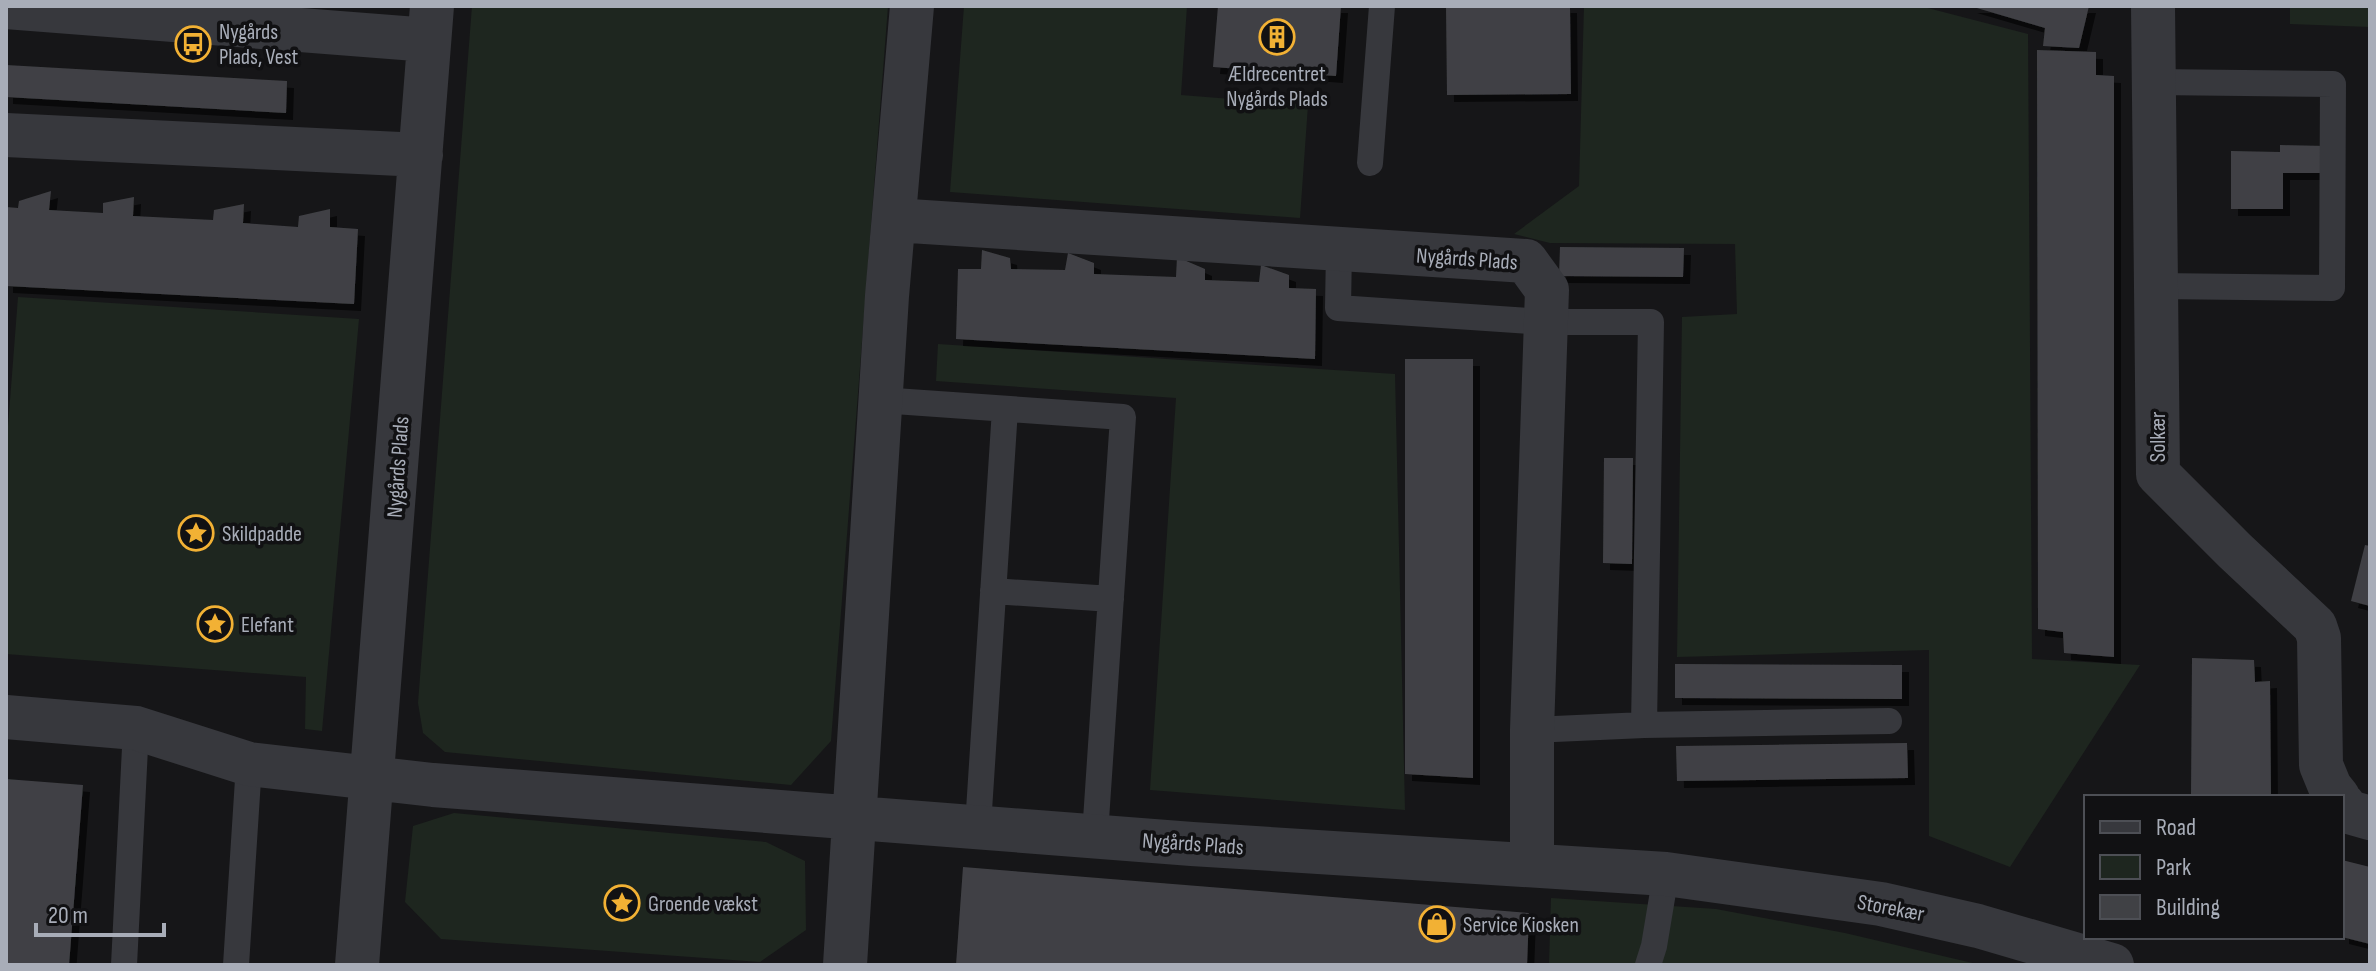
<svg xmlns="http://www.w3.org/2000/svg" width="2376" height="971" font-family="'Sofia Sans Condensed',sans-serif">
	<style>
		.green { fill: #1e261f }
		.building { fill: #404145; filter: url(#shadow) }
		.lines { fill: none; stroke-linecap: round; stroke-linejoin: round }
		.service { stroke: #37383d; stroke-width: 26 }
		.minor { stroke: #37383d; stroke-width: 44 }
		.labels { text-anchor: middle; stroke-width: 7; stroke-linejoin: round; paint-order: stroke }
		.poi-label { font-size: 22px; fill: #a8adb8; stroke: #111113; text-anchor: start }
		.street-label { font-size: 22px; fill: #a8adb8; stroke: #111113 }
	</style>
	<defs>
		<filter id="shadow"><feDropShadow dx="7" dy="7" stdDeviation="0" flood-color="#0009"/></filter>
	</defs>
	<rect width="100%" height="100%" fill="#161618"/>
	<!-- green -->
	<path class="green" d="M 472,6 L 888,6 L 831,741 L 791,785 L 445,752 L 423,733 L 418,703 Z
		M 964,6 L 1187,6 L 1181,95 L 1308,105 L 1300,218 L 950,192 Z
		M 1584,6 L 1920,6 L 2028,34 L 2032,659 L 2140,665 L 2010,867 L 1929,836 L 1929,650 L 1677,657 L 1682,317 L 1737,314 L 1735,244 L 1550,243 L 1514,234 L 1579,186 Z
		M 2290,6 L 2370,6 L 2370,27 L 2290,24 Z
		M 18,297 L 359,319 L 322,731 L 305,729 L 306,677 L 6,654 L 6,452 Z
		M 938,344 L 1395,374 L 1405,810 L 1150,790 L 1176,398 L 936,381 Z
		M 454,813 L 766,842 L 805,861 L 806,930 L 760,962 L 441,939 L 405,902 L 413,826 Z
		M 1551,898 L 1716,909 L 1845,933 L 1981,965 L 1549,965 Z"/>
	<!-- building -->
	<path class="building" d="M 1218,6 L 1341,6 L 1336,76 L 1213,67 Z
		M 1446,6 L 1570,6 L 1571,94 L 1447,95 Z
		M 1970,6 L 2089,6 L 2079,48 L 2043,46 L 2045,28 Z
		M 2037,50 L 2096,52 L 2096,75 L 2114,76 L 2114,657 L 2064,653 L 2063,632 L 2038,629 Z
		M 6,65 L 287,81 L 286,113 L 6,97 Z
		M 2280,145 L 2327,146 L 2327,173 L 2283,173 L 2283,209 L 2231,209 L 2231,151 L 2280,152 Z
		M 51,191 L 49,210 L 103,213 L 103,203 L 134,197 L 133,216 L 213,220 L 214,210 L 244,204 L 243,223 L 298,227 L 299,216 L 330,209 L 330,227 L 358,229 L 354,304 L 6,286 L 6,207 L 18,208 L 19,201 Z
		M 1560,247 L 1684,248 L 1683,277 L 1559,276 Z
		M 982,250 L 1010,258 L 1011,269 L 1065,270 L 1068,253 L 1094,263 L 1094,274 L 1176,277 L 1177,257 L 1205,269 L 1205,280 L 1259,282 L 1261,265 L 1289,275 L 1289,288 L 1316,289 L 1315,359 L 956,339 L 958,269 L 981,269 Z
		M 1405,359 L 1473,359 L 1473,778 L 1405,774 Z
		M 1604,458 L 1633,458 L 1632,564 L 1603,563 Z
		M 2365,545 L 2370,546 L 2370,606 L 2351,601 Z
		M 2192,658 L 2254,660 L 2255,682 L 2270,681 L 2271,797 L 2191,797 Z
		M 1675,664 L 1902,665 L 1902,699 L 1675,698 Z
		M 1907,743 L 1908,778 L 1677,781 L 1676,746 Z
		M 6,779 L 83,785 L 69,965 L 6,965 Z
		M 2342,860 L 2370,867 L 2370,944 L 2342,937 Z
		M 963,867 L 1529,913 L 1527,965 L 956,965 Z"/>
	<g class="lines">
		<!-- service -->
		<path class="service" d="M 2154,82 L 2333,84 L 2332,288 L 2157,286
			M 1370,163 L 1382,6
			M 1339,249 L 1338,308 L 1545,322 L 1651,322 L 1644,725 L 1532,730
			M 880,400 L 1123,417 L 1095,835
			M 993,591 L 1111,599
			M 1644,725 L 1889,721
			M 978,826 L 1005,409
			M 124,965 L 136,728
			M 236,965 L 249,764
			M 1648,965 L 1654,946 L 1666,874"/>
		<!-- minor -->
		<path class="minor" d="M 2153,6 L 2158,474 L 2235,551 L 2315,626 L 2319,638 L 2321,765 L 2330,787 L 2338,797
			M 6,7 L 429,40
			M 6,135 L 421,155
			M 894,220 L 1526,261 L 1547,290 L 1532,730 L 1532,865
			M 6,717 L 136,728 L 249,764 L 433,785 L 1192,844 L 1666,874 L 1881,904 L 1978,926 L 2112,965
			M 2342,803 L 2349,812 L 2370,818
			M 357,965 L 432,6
			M 845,965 L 887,296 L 912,6"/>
	</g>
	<!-- icons -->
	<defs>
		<symbol id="building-ring" viewBox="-11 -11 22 22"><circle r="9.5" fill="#111113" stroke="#f2b134" stroke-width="1.5"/><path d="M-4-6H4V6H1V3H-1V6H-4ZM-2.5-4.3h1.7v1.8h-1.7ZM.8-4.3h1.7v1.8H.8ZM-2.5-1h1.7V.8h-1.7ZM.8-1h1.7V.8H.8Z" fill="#f2b134"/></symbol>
		<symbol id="bus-ring" viewBox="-11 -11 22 22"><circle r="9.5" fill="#111113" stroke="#f2b134" stroke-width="1.5"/><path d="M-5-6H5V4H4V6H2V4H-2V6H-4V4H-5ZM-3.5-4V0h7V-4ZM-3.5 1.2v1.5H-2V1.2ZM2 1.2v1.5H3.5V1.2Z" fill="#f2b134"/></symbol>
		<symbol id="sight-ring" viewBox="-11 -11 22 22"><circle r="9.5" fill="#111113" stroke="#f2b134" stroke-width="1.5"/><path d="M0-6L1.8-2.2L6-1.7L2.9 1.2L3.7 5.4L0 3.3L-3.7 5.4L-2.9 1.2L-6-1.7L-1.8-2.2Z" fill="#f2b134"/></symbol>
		<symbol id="shop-ring" viewBox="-11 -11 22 22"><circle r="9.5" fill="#111113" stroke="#f2b134" stroke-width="1.5"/><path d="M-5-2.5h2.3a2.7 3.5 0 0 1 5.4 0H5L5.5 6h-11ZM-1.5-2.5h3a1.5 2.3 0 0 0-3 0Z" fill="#f2b134"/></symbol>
	</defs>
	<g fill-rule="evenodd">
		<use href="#building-ring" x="1257" y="17" width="40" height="40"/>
		<use href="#bus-ring" x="173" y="24" width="40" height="40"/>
		<use href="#sight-ring" x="176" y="513" width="40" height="40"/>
		<use href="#sight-ring" x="195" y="604" width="40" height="40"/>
		<use href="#sight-ring" x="602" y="883" width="40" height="40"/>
		<use href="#shop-ring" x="1417" y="904" width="40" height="40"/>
	</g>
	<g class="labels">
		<!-- poi labels -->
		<g class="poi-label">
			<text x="219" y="39">Nygårds<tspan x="219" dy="25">Plads, Vest</tspan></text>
			<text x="1277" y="81" text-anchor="middle">Ældrecentret<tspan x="1277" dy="25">Nygårds Plads</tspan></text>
			<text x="222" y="541">Skildpadde</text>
			<text x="241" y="632">Elefant</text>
			<text x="648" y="911">Groende vækst</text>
			<text x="1463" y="932">Service Kiosken</text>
		</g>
		<!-- street labels -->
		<g class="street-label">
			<text transform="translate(1467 258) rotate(4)" y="8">Nygårds Plads</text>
			<text transform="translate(2157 437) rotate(-90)" y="8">Solkær</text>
			<text transform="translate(397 467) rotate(-86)" y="8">Nygårds Plads</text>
			<text transform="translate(1193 843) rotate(4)" y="8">Nygårds Plads</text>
			<text transform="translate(1891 907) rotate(11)" y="8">Storekær</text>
		</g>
	</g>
	<!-- border -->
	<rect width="2376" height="971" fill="none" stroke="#a8adb8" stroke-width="16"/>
	<!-- legend -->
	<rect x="2084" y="795" width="260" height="144" fill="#111113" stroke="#4d4f55" stroke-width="2"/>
	<rect x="2100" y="821" width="40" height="12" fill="#37383d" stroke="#4d4f55" stroke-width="2"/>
	<text x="2156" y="835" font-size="24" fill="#a8adb8">Road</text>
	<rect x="2100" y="855" width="40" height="24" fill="#1e261f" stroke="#4d4f55" stroke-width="2"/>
	<text x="2156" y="875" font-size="24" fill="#a8adb8">Park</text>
	<rect x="2100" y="895" width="40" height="24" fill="#404145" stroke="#4d4f55" stroke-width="2"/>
	<text x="2156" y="915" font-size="24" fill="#a8adb8">Building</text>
	<!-- scale -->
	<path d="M36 923v12h128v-12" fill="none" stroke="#a8adb8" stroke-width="4"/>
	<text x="48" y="923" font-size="24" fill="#a8adb8" stroke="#111113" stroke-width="6" paint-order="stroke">20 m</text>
</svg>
